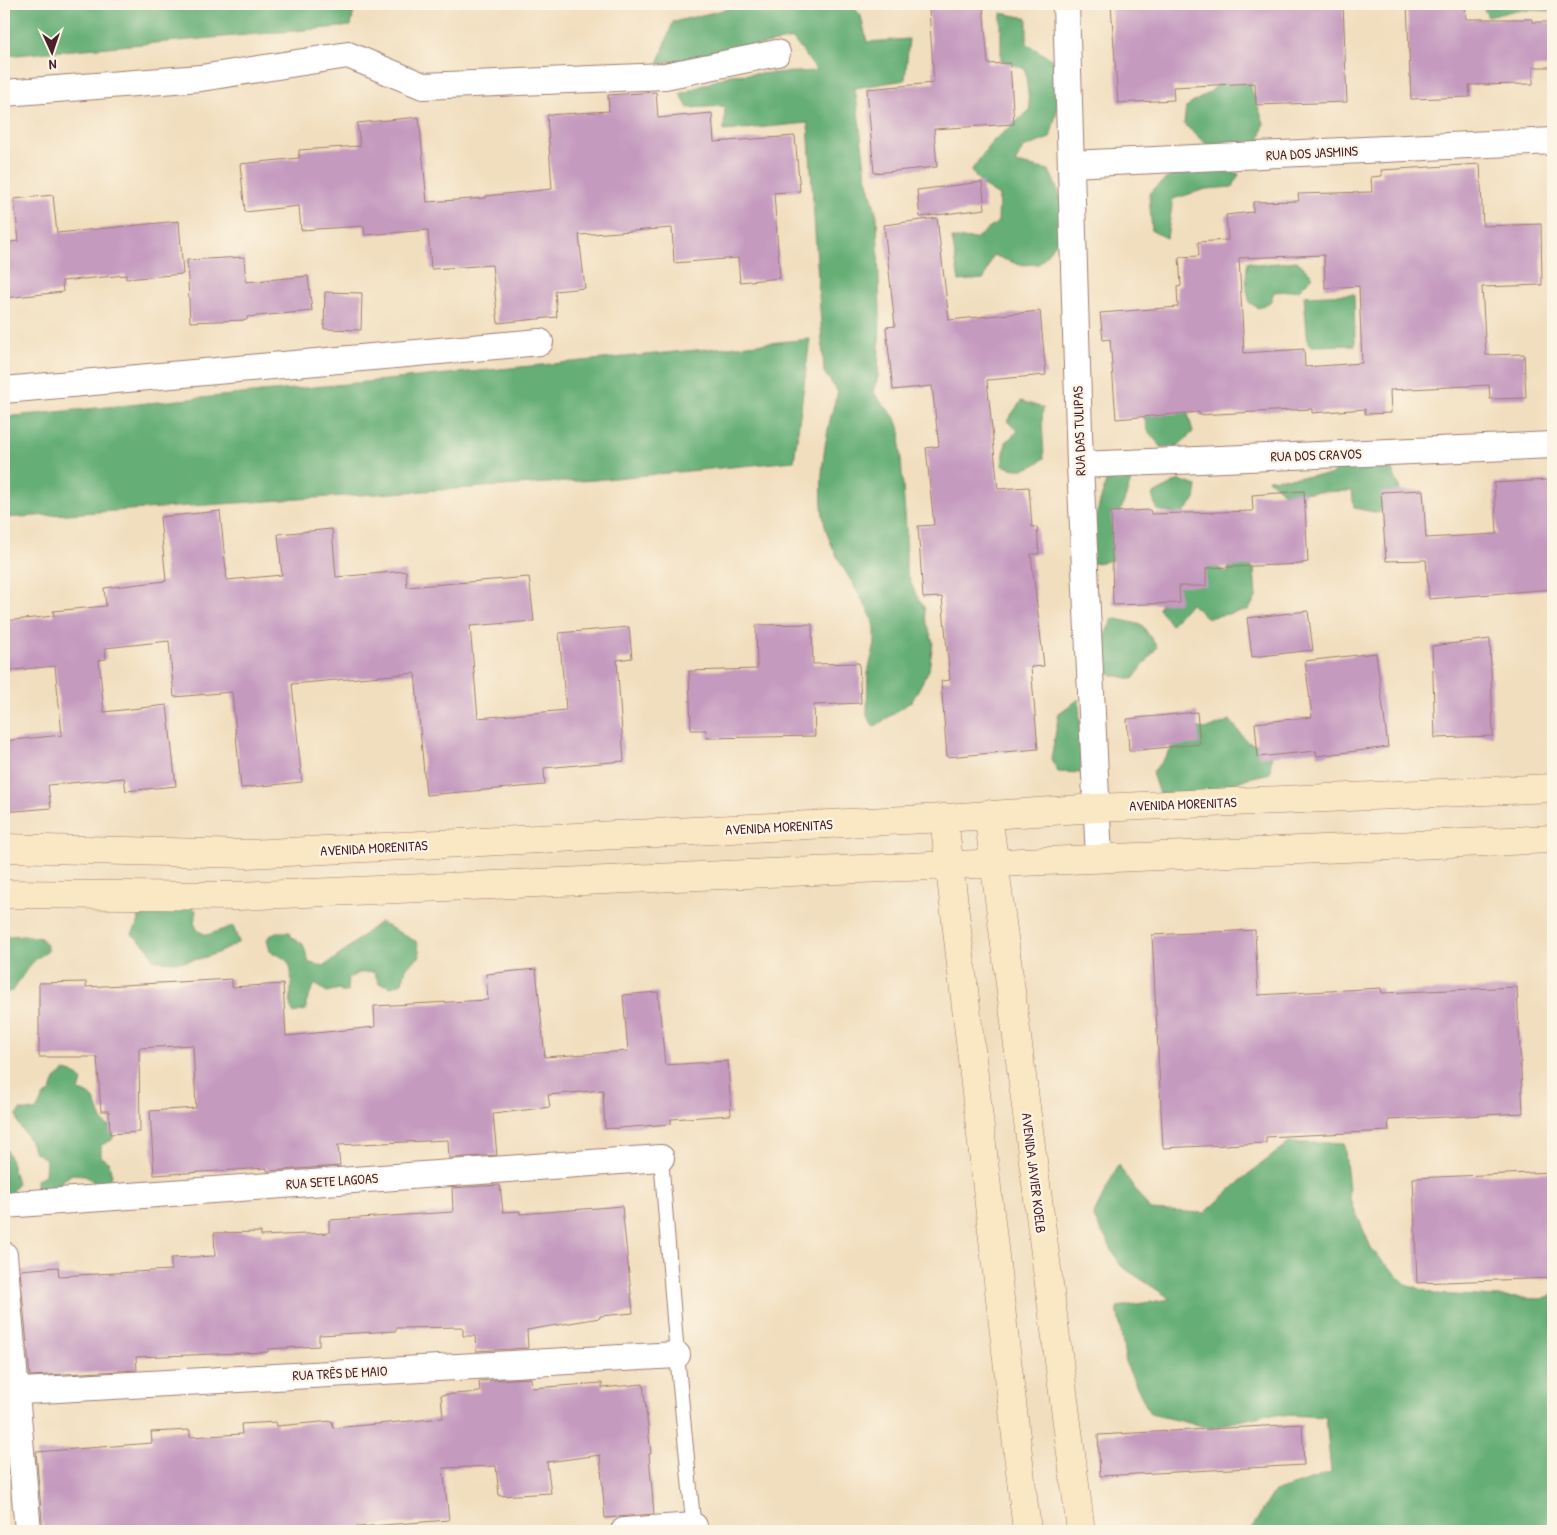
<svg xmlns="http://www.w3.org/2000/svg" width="1557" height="1535" font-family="'Patrick Hand',sans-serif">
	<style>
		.forest { fill: #65ae76; stroke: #586650 }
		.building { fill: #c49abf; fill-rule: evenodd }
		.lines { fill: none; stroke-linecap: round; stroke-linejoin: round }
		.lane-casing { stroke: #9e7e74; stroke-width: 16 }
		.street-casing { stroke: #9e7e74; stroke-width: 28 }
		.secondary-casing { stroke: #9e7e74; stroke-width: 29 }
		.lane { stroke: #fff; stroke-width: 14 }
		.street { stroke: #fff; stroke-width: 26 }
		.secondary { stroke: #fae7c3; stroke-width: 28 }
		.labels { text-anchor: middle; stroke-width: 4.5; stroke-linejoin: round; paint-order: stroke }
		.street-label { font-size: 14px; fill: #4a1f2b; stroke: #fcf5e5 }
	</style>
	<rect width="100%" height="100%" fill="#fcf5e5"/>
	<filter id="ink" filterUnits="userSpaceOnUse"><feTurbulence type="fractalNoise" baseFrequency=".02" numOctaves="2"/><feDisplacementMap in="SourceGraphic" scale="10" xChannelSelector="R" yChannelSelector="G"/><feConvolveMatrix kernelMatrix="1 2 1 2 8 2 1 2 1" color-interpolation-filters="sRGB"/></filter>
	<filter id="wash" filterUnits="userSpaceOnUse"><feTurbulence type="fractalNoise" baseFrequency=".0096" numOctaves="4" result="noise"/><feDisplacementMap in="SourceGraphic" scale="20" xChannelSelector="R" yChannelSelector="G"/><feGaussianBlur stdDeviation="1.12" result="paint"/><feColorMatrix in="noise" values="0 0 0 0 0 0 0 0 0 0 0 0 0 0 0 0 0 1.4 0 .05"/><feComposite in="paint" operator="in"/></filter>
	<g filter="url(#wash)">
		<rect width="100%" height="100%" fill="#f1debe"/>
		<!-- forest -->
		<path class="forest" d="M 4,4 L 355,4 L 351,26 L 4,56 Z
			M 762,4 L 851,4 L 861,16 L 867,42 L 909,39 L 905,80 L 855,88 L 866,175 L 877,216 L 880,314 L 878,377 L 873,391 C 886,412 904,417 900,445 L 906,529 L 906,570 L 916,595 L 924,607 L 926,621 L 933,642 L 929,670 L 912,701 L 874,727 L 867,716 L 868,672 L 875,644 L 875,628 L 870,614 C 857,589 838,563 828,536 C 814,499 825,429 838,392 L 824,372 L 808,123 L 724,131 L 725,106 L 688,108 L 680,94 L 730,75 L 817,71 L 793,39 L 658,64 L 673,22 L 744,5 Z
			M 1481,4 L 1553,4 L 1552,11 L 1516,10 L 1488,17 Z
			M 1001,13 L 1027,18 L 1027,44 L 1056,62 L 1063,87 L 1050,138 L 1023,148 L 1015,163 L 1049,170 L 1067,212 L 1064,233 L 1039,264 L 1020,265 L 993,255 L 984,279 L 959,281 L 952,238 L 975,239 L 998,222 L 999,196 L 983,186 L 971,171 L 991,143 L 1030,110 L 1025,69 L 1001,60 Z
			M 1253,73 L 1251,88 L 1264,123 L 1259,143 L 1224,153 L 1205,143 L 1184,124 L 1186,107 L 1211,91 L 1226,77 Z
			M 1214,167 L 1239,174 L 1233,187 L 1206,189 L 1173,199 L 1167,238 L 1152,231 L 1149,194 C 1173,170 1180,170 1214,167 Z
			M 1248,261 L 1258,265 L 1297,261 L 1313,276 L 1299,290 L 1274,292 L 1270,302 L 1258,308 L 1250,303 C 1246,288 1245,276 1248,261 Z
			M 1354,294 L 1355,345 L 1311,346 L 1308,344 L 1304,296 Z
			M 810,339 L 794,461 L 594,480 L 4,518 L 4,417 Z
			M 1021,401 L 1043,408 L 1042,421 L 1044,458 C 1030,470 1020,472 1002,465 L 1006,442 L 1018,431 L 1007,421 Z
			M 1186,406 L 1193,432 L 1178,446 L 1161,447 L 1148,431 L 1143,413 Z
			M 1343,460 L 1389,463 L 1400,489 L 1379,513 L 1354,508 L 1352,491 L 1284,493 L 1268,479 L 1332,475 Z
			M 1109,471 L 1132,478 L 1119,516 L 1121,559 L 1089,564 L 1088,544 Z
			M 1179,480 L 1197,486 L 1195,499 L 1182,515 L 1157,510 L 1152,495 Z
			M 1230,552 L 1254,569 L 1256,598 L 1248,610 L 1207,618 L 1190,603 L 1171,625 L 1159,609 L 1167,581 L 1195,557 L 1228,573 Z
			M 1113,618 L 1142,625 L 1157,647 L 1133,679 L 1102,673 L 1104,637 Z
			M 1079,699 L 1082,773 L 1058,772 L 1051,759 L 1059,713 Z
			M 1230,720 L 1247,742 L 1272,749 L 1270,773 L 1248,778 L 1207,794 L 1159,794 L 1152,773 L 1171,750 L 1174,725 L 1208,729 Z
			M 187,900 L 196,911 L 194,923 L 198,931 L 207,935 L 233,926 L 239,942 C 215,957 181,967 153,959 L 149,949 L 132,934 L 139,921 L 138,910 L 154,909 L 154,906 Z
			M 380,922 L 417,942 L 420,956 L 406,968 L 402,983 L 392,987 L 379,983 L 374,972 L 359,973 L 348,978 L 347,992 L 341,992 L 339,989 L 327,992 L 315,984 L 306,1003 L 306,1010 L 293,1013 C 286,1000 297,973 287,961 C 284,957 275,954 270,951 L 267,940 L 269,936 L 280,932 L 290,932 L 292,938 L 303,944 L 309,963 L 324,966 C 345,953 360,936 380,922 Z
			M 23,935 L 41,938 L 47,946 L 47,952 C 30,960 23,976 12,991 L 4,993 L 4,943 L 7,936 Z
			M 65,1071 L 76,1074 L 82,1080 L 79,1091 C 98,1095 95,1106 103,1121 C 105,1125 111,1128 115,1131 L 112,1140 L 101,1145 L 101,1157 L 109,1163 L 112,1176 L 101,1188 L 85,1175 L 72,1174 L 62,1181 L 64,1193 L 41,1198 L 36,1188 L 36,1180 L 45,1175 L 46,1159 L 33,1151 C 30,1132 18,1133 17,1115 L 20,1110 L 36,1111 L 43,1097 L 51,1091 L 55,1079 Z
			M 1289,1143 L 1344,1143 L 1350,1199 L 1372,1250 L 1406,1284 L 1434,1294 L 1541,1299 L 1553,1295 L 1553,1531 L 1250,1531 L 1274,1492 L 1331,1473 L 1326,1417 L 1268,1414 L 1211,1428 L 1150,1414 L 1126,1364 L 1117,1307 L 1171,1299 L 1121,1266 L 1093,1216 L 1118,1165 L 1150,1210 L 1205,1213 L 1247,1175 Z
			M 4,1146 L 9,1155 L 17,1183 L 9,1197 L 4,1195 Z"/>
		<g id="blocks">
			<!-- building -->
			<path class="building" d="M 942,4 L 983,4 L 988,64 L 1010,63 L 1014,124 L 934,129 L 937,167 L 874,173 L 867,89 L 934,83 L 929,9 L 942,8 Z
				M 1111,4 L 1343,4 L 1347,102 L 1256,105 L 1255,83 L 1173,87 L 1174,100 L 1118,103 Z
				M 1407,4 L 1465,4 L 1466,19 L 1532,19 L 1532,22 L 1553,22 L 1553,67 L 1533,67 L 1533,84 L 1469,85 L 1470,97 L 1411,99 Z
				M 656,92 L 658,118 L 712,113 L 714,142 L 795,136 L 800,191 L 774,193 L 780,278 L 740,282 L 738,258 L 674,263 L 672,228 L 579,235 L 585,288 L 555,291 L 557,317 L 498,323 L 492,265 L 431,269 L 428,230 L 365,235 L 364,226 L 301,230 L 299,206 L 245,212 L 240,164 L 299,158 L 299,150 L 360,146 L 357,123 L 419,117 L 427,202 L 486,198 L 486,196 L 552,189 L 547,115 L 609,111 L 608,95 Z
				M 1480,164 L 1483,226 L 1541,224 L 1542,285 L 1482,287 L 1486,355 L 1524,354 L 1526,398 L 1490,399 L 1489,385 L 1390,390 L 1391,413 L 1365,414 L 1365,409 L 1312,413 L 1312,409 L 1199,415 L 1199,412 L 1116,419 L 1110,339 L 1103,340 L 1100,313 L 1178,307 L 1177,287 L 1181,286 L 1179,257 L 1199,256 L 1198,242 L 1228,240 L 1226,215 L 1253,212 L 1253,202 L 1299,201 L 1298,194 L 1372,192 L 1371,177 L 1382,176 L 1381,170 ZM 1324,255 L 1325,288 L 1359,286 L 1362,363 L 1305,367 L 1304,349 L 1244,353 L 1239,258 Z
				M 982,182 L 985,209 L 920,217 L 917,190 Z
				M 53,195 L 57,233 L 179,221 L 183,274 L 126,279 L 126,275 L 62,281 L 63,292 L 4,298 L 4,243 L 19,241 L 14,199 Z
				M 937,218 L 949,320 L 1040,311 L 1046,375 L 987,380 L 998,489 L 1029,487 L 1032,527 L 1037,527 L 1039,554 L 1031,554 L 1044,666 L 1031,667 L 1038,749 L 947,757 L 941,681 L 950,680 L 942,597 L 923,598 L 918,526 L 934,525 L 926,448 L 939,446 L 932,386 L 893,390 L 886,327 L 895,326 L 884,225 Z
				M 244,257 L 246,282 L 308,276 L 312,311 L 247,317 L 247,320 L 190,322 L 187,260 Z
				M 325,292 L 362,293 L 361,330 L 324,329 Z
				M 1548,480 L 1548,485 L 1553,485 L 1553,589 L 1429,599 L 1426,560 L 1386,561 L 1381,492 L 1423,490 L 1426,538 L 1497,534 L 1494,483 Z
				M 1304,491 L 1308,562 L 1302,563 L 1302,564 L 1206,568 L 1206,586 L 1179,586 L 1180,603 L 1113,605 L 1111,512 L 1150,510 L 1151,514 L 1253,511 L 1252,495 Z
				M 220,511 L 227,580 L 282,575 L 278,534 L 332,529 L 336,577 L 406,571 L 407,587 L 529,577 L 534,621 L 470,626 L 478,718 L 566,710 L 559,633 L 629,627 L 632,658 L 617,660 L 624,761 L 544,768 L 545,785 L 426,795 L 415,673 L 292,684 L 302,782 L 241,788 L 232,692 L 174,697 L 169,641 L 105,648 L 106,659 L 99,660 L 104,712 L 167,705 L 176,786 L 126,791 L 124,778 L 48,785 L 51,808 L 4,812 L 4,741 L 62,735 L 55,666 L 4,671 L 4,621 L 54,616 L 53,611 L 106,606 L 104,588 L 166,581 L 160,517 Z
				M 1308,611 L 1313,650 L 1252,657 L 1247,618 Z
				M 812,624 L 813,664 L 859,663 L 861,703 L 814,705 L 815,736 L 707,738 L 706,730 L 691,730 L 689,671 L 757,669 L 756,625 Z
				M 1490,639 L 1493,736 L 1435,738 L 1432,646 Z
				M 1376,653 L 1388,747 L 1317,756 L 1316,751 L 1258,757 L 1255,723 L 1312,717 L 1305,661 Z
				M 1197,712 L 1200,744 L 1129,751 L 1127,719 Z
				M 1255,930 L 1258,995 L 1381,988 L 1382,993 L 1517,987 L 1523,1113 L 1388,1120 L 1389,1131 L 1266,1137 L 1266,1143 L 1163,1148 L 1152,935 Z
				M 536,969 L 545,1057 L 628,1051 L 623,995 L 658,992 L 665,1065 L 728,1061 L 731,1115 L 671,1119 L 671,1124 L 605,1129 L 603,1090 L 548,1095 L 550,1107 L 493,1114 L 497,1155 L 449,1158 L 448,1140 L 338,1145 L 340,1166 L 267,1171 L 267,1168 L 154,1175 L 150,1111 L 196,1108 L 193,1045 L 139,1048 L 140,1132 L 110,1134 L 109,1111 L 101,1111 L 97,1057 L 39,1057 L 39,983 L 86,982 L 86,987 L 232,979 L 232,987 L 283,984 L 286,1036 L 375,1027 L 374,1006 L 488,1000 L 486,974 Z
				M 1553,1172 L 1553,1278 L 1417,1283 L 1413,1178 Z
				M 500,1185 L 503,1212 L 520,1211 L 520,1214 L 622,1206 L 633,1313 L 600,1316 L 600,1318 L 527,1330 L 528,1348 L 476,1351 L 475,1336 L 463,1336 L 463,1327 L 396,1328 L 396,1331 L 319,1335 L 319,1346 L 268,1349 L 268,1352 L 136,1357 L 137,1370 L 30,1376 L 20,1270 L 58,1267 L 59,1276 L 171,1270 L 171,1258 L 215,1256 L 214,1233 L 261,1232 L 261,1236 L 329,1233 L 329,1220 L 453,1212 L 452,1188 Z
				M 531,1378 L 532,1388 L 602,1383 L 602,1388 L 643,1384 L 651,1454 L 649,1454 L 654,1514 L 605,1518 L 600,1455 L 547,1462 L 551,1493 L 499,1496 L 496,1466 L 443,1468 L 449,1520 L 344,1528 L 345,1531 L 43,1531 L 36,1452 L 152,1443 L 151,1432 L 190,1430 L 190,1437 L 242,1434 L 241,1424 L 276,1422 L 277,1426 L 332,1421 L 333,1428 L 443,1418 L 441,1395 L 480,1392 L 479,1381 Z
				M 1302,1424 L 1304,1465 L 1100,1476 L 1098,1435 Z"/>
		</g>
	</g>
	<g filter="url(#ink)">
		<use href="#blocks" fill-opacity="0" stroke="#9e7e74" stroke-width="1"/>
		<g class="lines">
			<defs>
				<path id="lane" d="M 661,1158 L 677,1355 L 694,1531"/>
				<path id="street" d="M 1066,4 L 1080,465 L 1099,858
					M 4,93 L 201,78 L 348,55 L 423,86 L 665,76 L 777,53
					M 1071,164 L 1553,141
					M 4,390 L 540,342
					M 1080,465 L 1553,445
					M 4,1205 L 661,1158
					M 4,1255 L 28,1531
					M 4,1392 L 677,1355
					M 624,1531 L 694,1526"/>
				<path id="secondary" d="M 988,814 L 1081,1531
					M 944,818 L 1027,1531
					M 4,848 L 248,854 L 944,818 L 1097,808 L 1553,788
					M 4,894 L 238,896 L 1553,839"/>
			</defs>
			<!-- lane casing -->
			<use href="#lane" class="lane-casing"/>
			<!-- street casing -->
			<use href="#street" class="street-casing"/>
			<!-- secondary casing -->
			<use href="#secondary" class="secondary-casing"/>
			<!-- lane -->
			<use href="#lane" class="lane"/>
			<!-- street -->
			<use href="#street" class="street"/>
			<!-- secondary -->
			<use href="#secondary" class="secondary"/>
		</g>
	</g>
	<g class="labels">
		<!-- street labels -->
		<g class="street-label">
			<text transform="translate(1312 153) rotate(-3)" y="5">RUA DOS JASMINS</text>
			<text transform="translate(1079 431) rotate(-92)" y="5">RUA DAS TULIPAS</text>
			<text transform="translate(1316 455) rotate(-2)" y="5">RUA DOS CRAVOS</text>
			<text transform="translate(1183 804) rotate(-2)" y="5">AVENIDA MORENITAS</text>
			<text transform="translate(779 827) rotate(-3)" y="5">AVENIDA MORENITAS</text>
			<text transform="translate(374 848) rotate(-3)" y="5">AVENIDA MORENITAS</text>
			<text transform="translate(1034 1173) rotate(83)" y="5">AVENIDA JAVIER KOELB</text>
			<text transform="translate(332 1181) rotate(-4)" y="5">RUA SETE LAGOAS</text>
			<text transform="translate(340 1373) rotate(-3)" y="5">RUA TRÊS DE MAIO</text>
		</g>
	</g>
	<!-- margin -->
	<rect width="1557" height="1535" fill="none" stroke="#fcf5e5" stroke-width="20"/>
	<!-- north arrow -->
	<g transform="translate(52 52) rotate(177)" stroke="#fcf5e5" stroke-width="4" paint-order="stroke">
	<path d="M0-4L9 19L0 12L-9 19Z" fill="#4a1f2b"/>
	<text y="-8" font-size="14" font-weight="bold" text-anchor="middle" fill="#4a1f2b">N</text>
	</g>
</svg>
